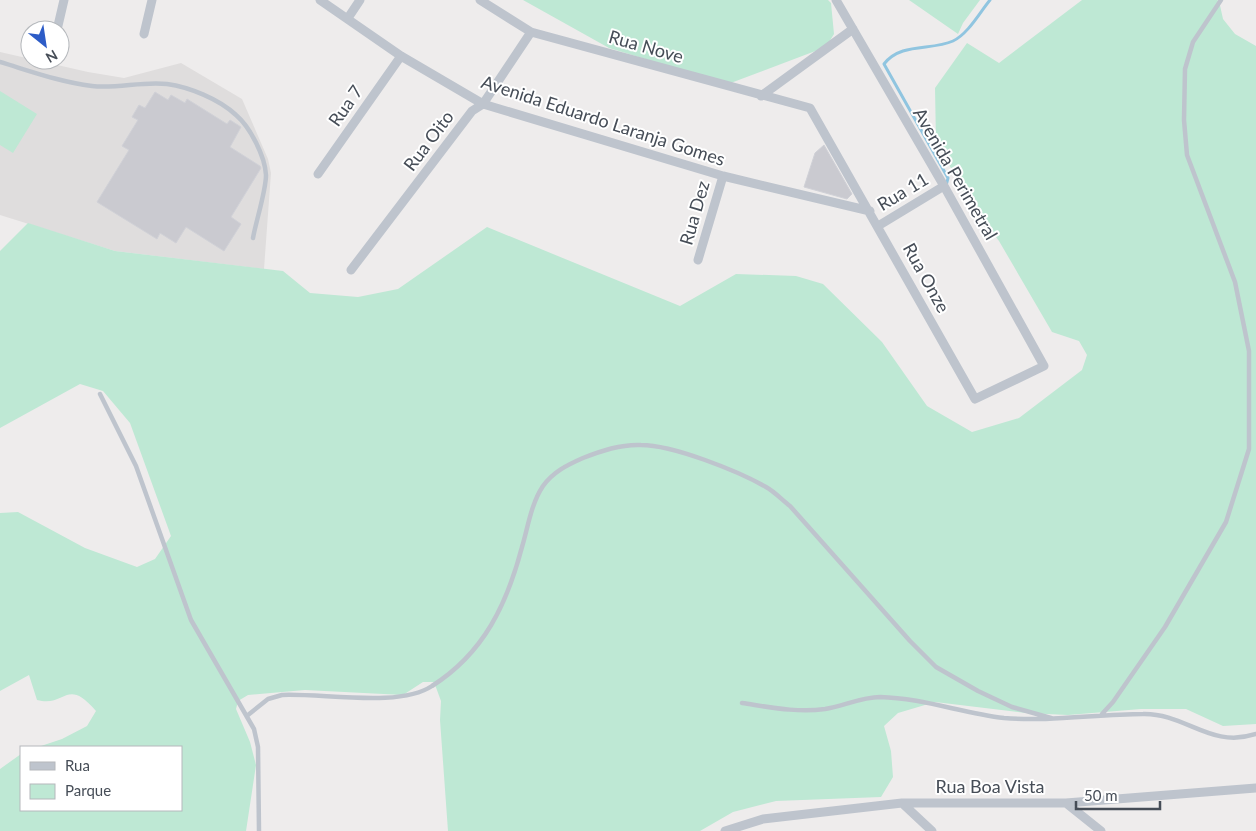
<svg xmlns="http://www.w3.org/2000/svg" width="1256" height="831" font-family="Lato,sans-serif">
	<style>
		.education { fill: #dfdddd }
		.green { fill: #bee8d4 }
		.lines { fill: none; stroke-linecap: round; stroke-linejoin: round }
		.stream { stroke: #90c5e0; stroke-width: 3 }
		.building { fill: #cacad0; stroke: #d0d1d7 }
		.lane { stroke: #bec4cd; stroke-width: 4.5 }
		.street { stroke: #bec4cd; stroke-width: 9 }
		.labels { text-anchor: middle; stroke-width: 4; stroke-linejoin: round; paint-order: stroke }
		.street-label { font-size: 18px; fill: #464d57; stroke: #fff }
	</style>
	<rect width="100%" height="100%" fill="#eeecec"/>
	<!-- education -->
	<path class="education" d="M 0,52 L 88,72 L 124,78 L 181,63 L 242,99 L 268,159 L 271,173 L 264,269 L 115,251 L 0,215 Z"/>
	<!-- green -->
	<path class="green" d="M 523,0 L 828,0 L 831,3 L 834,34 L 826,47 L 728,84 L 609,48 Z
		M 909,0 L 980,0 L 963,23 L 958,34 Z
		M 1082,0 L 1217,0 L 1219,1 L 1223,19 L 1235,34 L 1256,46 L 1256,724 L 1223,726 L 1186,709 L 1141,709 L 1068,715 L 1026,713 L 935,702 L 898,713 L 884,726 L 891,751 L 893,777 L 881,797 L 776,801 L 733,812 L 700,831 L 448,831 L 440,720 L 441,701 L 434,682 L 423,682 L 403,695 L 305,690 L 248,695 L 238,701 L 236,709 L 250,742 L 256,765 L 246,831 L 0,831 L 0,769 L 21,754 L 21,810 L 181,810 L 181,747 L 38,747 L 62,739 L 87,726 L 96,711 C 66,676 66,708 37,700 L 29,675 L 0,691 L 0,513 L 18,512 L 85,548 L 137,567 L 155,559 L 171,536 L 130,423 L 103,391 L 80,384 L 0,428 L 0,251 L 28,223 L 115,251 L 283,271 L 310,293 L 358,297 L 398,289 L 487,227 L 680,306 L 736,274 L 796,276 L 823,284 L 882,342 L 927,406 L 972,432 L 1019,418 L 1082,370 L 1087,355 L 1079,341 L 1052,332 L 999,241 L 972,205 L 936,142 L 935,88 L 967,43 L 999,63 Z
		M 0,91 L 37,114 L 13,153 L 0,145 Z"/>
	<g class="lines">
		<!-- stream -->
		<path class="stream" d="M 946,186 L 948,178 L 884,64 C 901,42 931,51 953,41 C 968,34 980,12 990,0"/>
	</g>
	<!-- building -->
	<path class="building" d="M 155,92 L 168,100 L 171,95 L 185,103 L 187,99 L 227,124 L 230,120 L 241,127 L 230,147 L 260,166 L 261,168 L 231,217 L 241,224 L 224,251 L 186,227 L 176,243 L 160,233 L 157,239 L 97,202 L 129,150 L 122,146 L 138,120 L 132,117 L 139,105 L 145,108 Z
		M 824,145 L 852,194 L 847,199 L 804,187 L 815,153 Z"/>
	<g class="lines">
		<!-- lane -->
		<path class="lane" d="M 0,62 C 30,71 60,82 92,86 C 117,89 142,81 167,84 C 189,87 219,99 236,115 C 250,127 265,156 266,175 C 266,191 256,221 253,238
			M 100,394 L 136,466 L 191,620 L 254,729 L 258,747 L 259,831
			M 742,703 C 769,707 797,713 825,709 C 843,706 862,697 880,697 C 922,698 962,713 1004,718 C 1050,722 1097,714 1143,714 C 1186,713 1210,749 1256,734
			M 1102,714 L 1113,702 L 1165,627 L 1226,522 L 1249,449 L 1249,351 L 1235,282 L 1187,155 L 1184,120 L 1185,69 L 1193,42 L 1221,0
			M 248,715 L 268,699 L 282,695 C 323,693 399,708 432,686 C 484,653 507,604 522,547 C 528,527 531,504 543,486 C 553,472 567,465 583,458 C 601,451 621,444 641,445 C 673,445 738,471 766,487 C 775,492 782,500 790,506 L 910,641 L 936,667 L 978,691 L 1012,707 L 1051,718"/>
		<!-- street -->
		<path class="street" d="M 320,0 L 401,56 L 483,104 L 723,176 L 870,211
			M 480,0 L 531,32 L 810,108 L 975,399 L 1044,366 L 944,186 L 836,0
			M 348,18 L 360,0
			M 57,30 L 64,0
			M 144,34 L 152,0
			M 761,96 L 853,29
			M 318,174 L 401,56
			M 878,226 L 944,186
			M 698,260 L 723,176
			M 351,270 L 472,111 L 483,104 L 531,32
			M 902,803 L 932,831
			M 1066,803 L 1101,831
			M 725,831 L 763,819 L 902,803 L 1066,803 L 1256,788"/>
	</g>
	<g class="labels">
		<!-- street labels -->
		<g class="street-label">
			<text transform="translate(646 47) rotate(16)" y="6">Rua Nove</text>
			<text transform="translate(346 106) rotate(-55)" y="6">Rua 7</text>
			<text transform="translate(603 121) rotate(18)" y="6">Avenida Eduardo Laranja Gomes</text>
			<text transform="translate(429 141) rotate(-53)" y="6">Rua Oito</text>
			<text transform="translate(955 174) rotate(60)" y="6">Avenida Perimetral</text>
			<text transform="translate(903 192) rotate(-31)" y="6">Rua 11</text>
			<text transform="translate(695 213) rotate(-74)" y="6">Rua Dez</text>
			<text transform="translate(926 278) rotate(61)" y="6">Rua Onze</text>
			<text x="990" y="793">Rua Boa Vista</text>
		</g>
	</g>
	<!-- legend -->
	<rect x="20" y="746" width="162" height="65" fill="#ffffff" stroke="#b5b8bc"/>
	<rect x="30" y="762" width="25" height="8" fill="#bec4cd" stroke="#b5b8bc"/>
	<text x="65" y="771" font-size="15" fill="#464d57">Rua</text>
	<rect x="30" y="784" width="25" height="15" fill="#bee8d4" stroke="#b5b8bc"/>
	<text x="65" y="796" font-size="15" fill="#464d57">Parque</text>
	<!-- north arrow -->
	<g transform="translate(45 45) rotate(150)"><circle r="24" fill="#ffffff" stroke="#b5b8bc"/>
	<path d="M0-4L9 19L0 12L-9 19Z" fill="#2d5cc7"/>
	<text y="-8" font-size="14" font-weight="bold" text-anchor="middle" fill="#464d57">N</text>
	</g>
	<!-- scale -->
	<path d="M1076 801v8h84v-8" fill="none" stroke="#464d57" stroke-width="2.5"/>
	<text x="1084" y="801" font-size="15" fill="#464d57" stroke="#ffffff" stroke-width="4" paint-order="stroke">50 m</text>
</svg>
